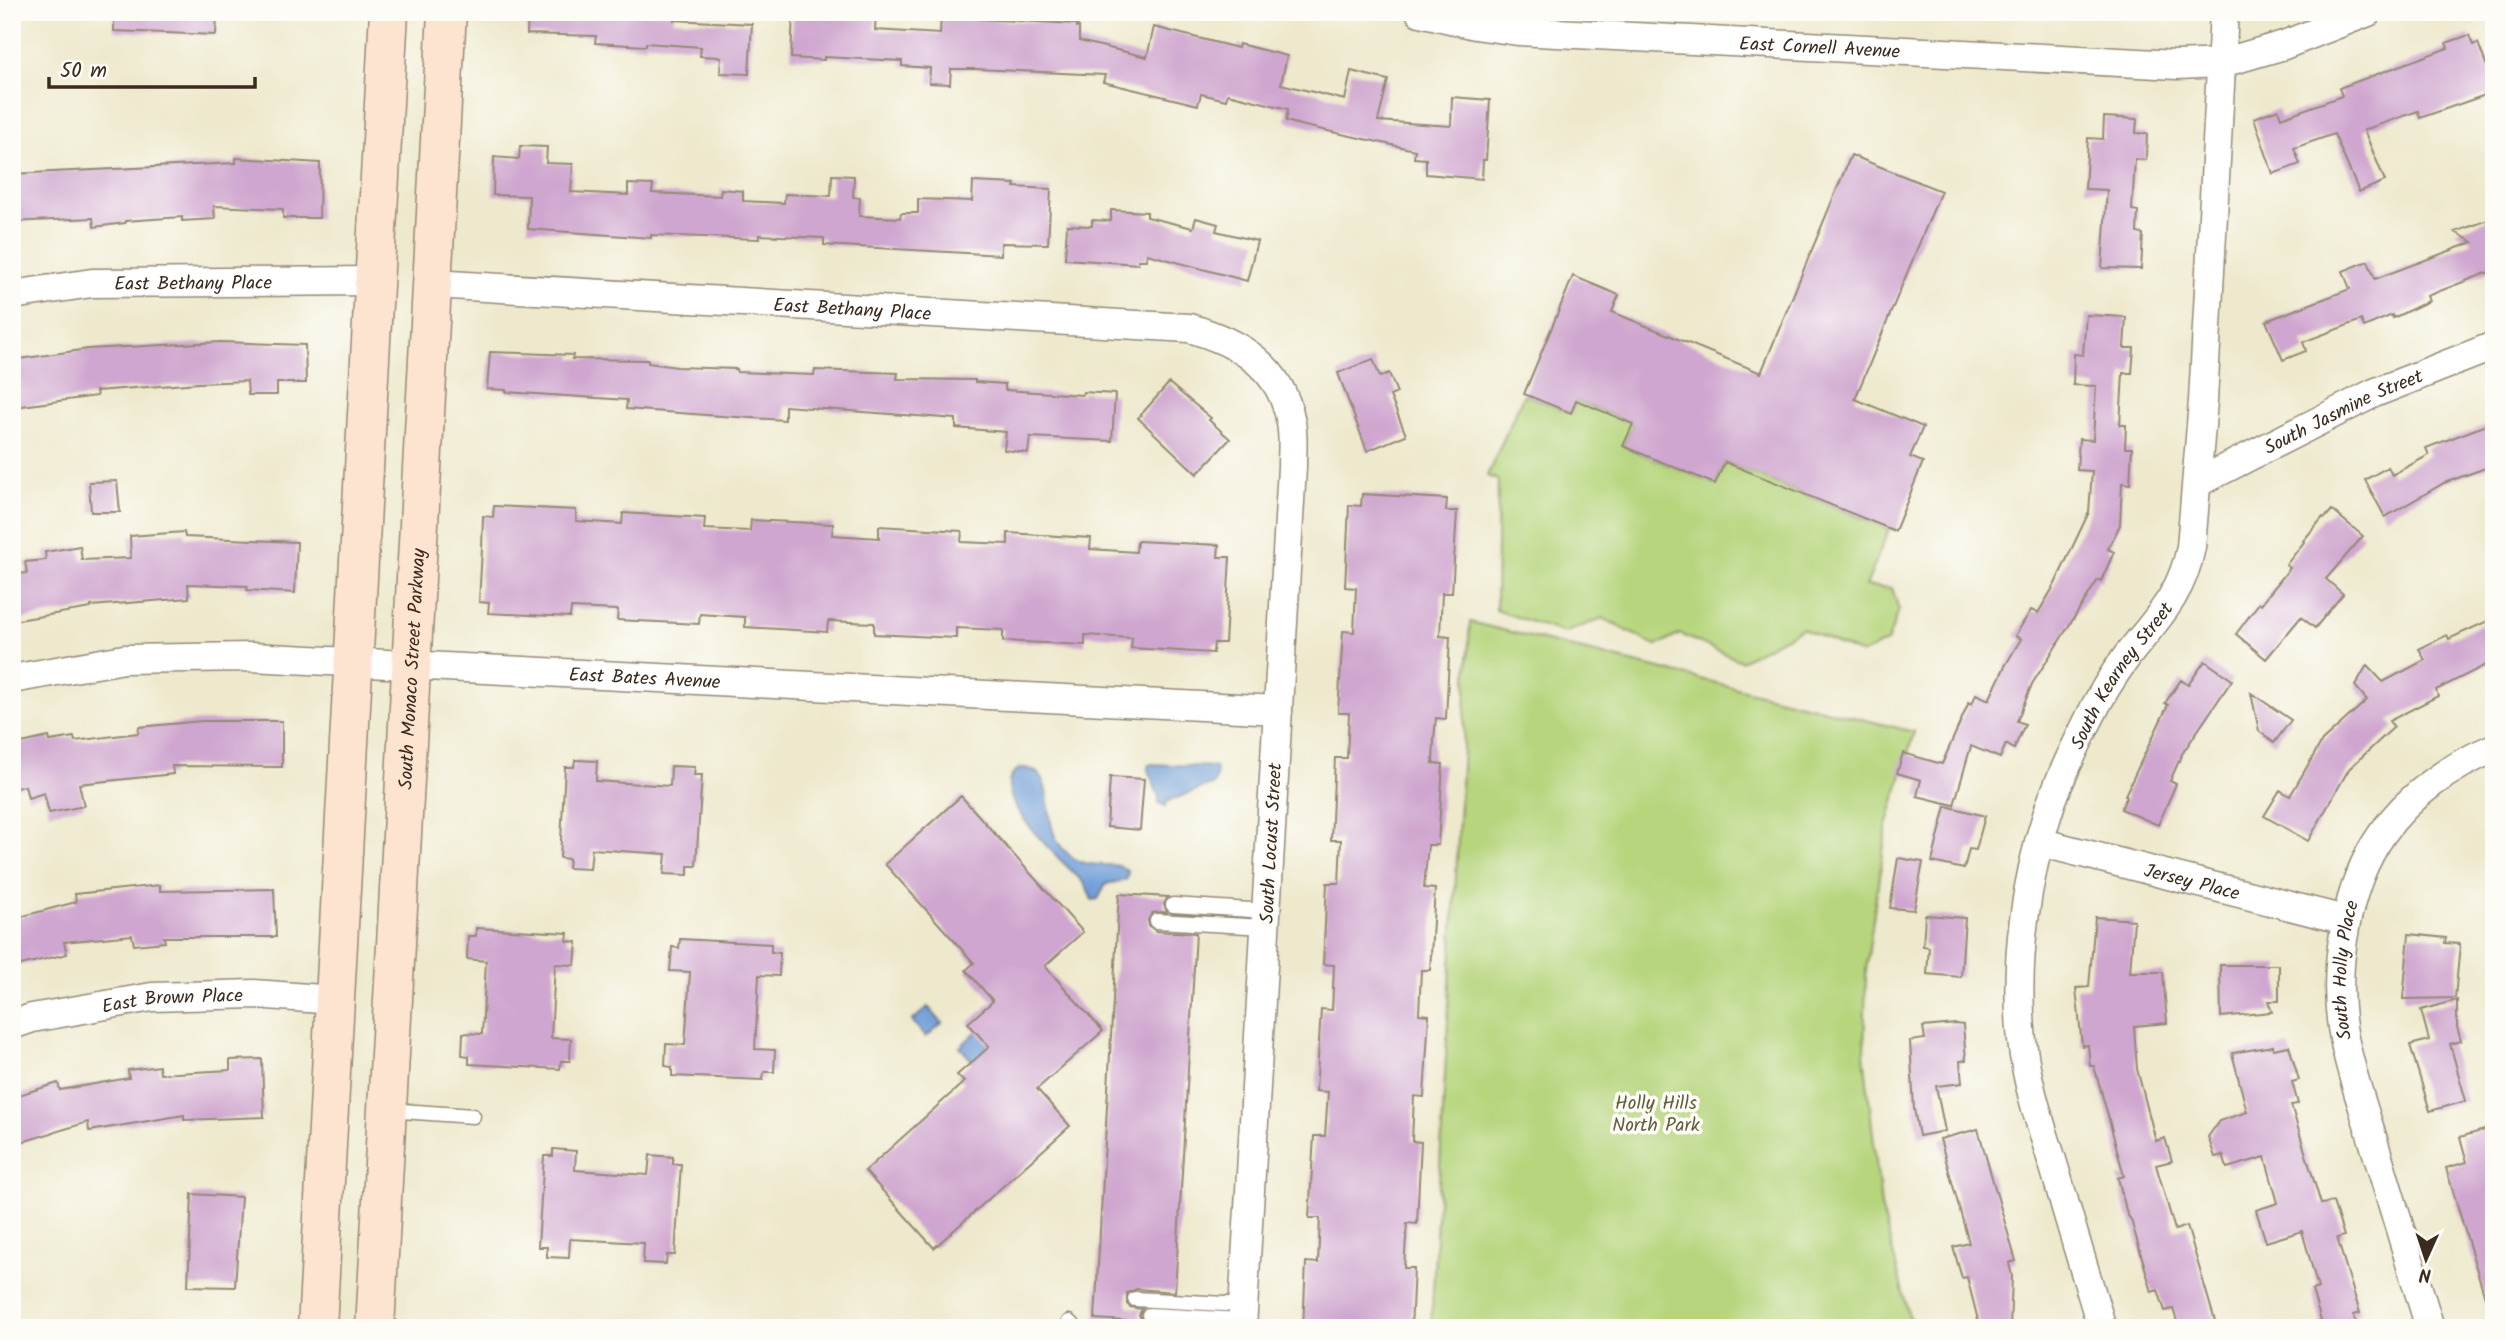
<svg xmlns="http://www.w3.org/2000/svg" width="2506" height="1340" font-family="Kalam,sans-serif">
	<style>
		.green { fill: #b6d57d; stroke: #78804e; stroke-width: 2 }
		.water { fill: #6f9ed8; stroke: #55647b; stroke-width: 2 }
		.building { fill: #cfa6cf }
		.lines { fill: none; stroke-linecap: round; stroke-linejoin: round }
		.lane-casing { stroke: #948a76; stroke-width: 17 }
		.street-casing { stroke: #948a76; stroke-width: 31 }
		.secondary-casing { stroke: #948a76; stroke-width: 41 }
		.lane { stroke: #fff; stroke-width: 14 }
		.street { stroke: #fff; stroke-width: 28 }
		.secondary { stroke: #fde4d1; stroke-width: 38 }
		.labels { text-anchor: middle; stroke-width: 7; stroke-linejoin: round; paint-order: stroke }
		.street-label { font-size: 19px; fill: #3b2a1e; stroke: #fdfcf7 }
		.park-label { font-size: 19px; fill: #605d3a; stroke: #fdfcf7 }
	</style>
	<rect width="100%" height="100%" fill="#fdfcf7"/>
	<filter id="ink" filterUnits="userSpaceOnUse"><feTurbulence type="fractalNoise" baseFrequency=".0143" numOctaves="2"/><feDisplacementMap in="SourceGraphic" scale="14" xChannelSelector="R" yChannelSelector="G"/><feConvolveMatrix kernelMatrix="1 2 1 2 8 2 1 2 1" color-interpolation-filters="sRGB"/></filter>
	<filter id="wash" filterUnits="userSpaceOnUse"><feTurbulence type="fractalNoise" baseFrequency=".00686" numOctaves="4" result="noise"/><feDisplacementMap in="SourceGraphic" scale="28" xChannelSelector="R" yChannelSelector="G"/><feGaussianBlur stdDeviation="1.57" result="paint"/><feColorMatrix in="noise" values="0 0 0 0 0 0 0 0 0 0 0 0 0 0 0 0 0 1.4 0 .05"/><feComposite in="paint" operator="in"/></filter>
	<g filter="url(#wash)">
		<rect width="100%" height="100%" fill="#eee9cd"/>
		<!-- green -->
		<path class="green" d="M 1524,394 L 1571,413 L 1576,400 L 1633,424 L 1623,446 L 1715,484 L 1725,462 L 1889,529 L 1866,586 L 1892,588 L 1899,610 L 1887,642 L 1861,654 L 1802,628 L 1741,661 L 1680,634 L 1656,646 L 1603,618 L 1564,633 L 1496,610 L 1498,480 L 1487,476 Z
			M 1470,622 L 1914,732 L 1887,826 L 1876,897 L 1866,971 L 1864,1054 L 1881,1206 L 1912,1328 L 1431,1328 Z"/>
		<!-- water -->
		<path class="water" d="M 1151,764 L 1214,767 C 1218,771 1216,779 1214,784 L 1168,801 L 1165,806 L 1159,803 L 1159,797 L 1148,770 L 1148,766 Z
			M 1021,768 C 1057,767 1042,817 1058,842 C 1082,880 1115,855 1128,872 L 1126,880 L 1106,884 L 1098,899 L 1092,900 C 1089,893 1087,887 1082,881 C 1067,865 977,789 1021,768 Z
			M 1006,1004 L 1023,1023 L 976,1065 L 960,1047 Z
			M 928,1007 L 942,1023 L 926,1037 L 912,1021 Z"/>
		<g id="blocks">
			<!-- building -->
			<path class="building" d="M 114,12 L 217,12 L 216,35 L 114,31 Z
				M 528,12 L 674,12 L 674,20 L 752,24 L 749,74 L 720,73 L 721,57 L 700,56 L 701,47 L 646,43 L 646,46 L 595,43 L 596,36 L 527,34 Z
				M 793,12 L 876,12 L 875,30 L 940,34 L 941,12 L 979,12 L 978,19 L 1077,24 L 1077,27 L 1079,27 L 1079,41 L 1147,57 L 1154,27 L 1238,48 L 1239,44 L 1287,56 L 1281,84 L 1345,100 L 1351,71 L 1388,80 L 1378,121 L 1451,126 L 1452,97 L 1490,100 L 1486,160 L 1483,160 L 1482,179 L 1426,174 L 1426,159 L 1414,158 L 1415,150 L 1300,125 L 1286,121 L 1288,109 L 1228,94 L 1226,100 L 1201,94 L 1198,105 L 1103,82 L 1105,75 L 976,69 L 951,69 L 950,84 L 929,83 L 930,68 L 902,66 L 902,61 L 824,57 L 824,60 L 791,58 Z
				M 2469,35 L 2473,45 L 2478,43 L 2486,64 L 2494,60 L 2494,92 L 2420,118 L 2418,111 L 2364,130 L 2385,181 L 2359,192 L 2334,134 L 2294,148 L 2300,164 L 2273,174 L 2254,118 L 2278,109 L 2281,118 L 2342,96 L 2339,88 L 2448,48 L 2446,43 Z
				M 2104,117 L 2137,119 L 2136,133 L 2147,134 L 2146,160 L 2135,159 L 2132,210 L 2138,211 L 2137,233 L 2143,234 L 2141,269 L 2102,268 L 2107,190 L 2085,189 L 2088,138 L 2103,139 Z
				M 520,146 L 547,147 L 546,163 L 573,164 L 571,192 L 628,195 L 628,184 L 653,185 L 652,193 L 720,196 L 721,189 L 743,191 L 743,201 L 784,203 L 785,194 L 831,196 L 832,175 L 854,176 L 853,197 L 860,198 L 859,216 L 900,218 L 901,213 L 918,213 L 918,199 L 972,201 L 973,182 L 1015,184 L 1014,187 L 1051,189 L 1048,244 L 1001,243 L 1001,255 L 824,245 L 824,238 L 759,235 L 759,239 L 651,235 L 651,238 L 528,229 L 529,196 L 493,195 L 494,157 L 519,159 Z
				M 1851,155 L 1941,191 L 1855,399 L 1923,427 L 1910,457 L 1923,462 L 1895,531 L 1725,462 L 1715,484 L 1623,446 L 1633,424 L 1576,400 L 1571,413 L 1524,394 L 1573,276 L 1619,295 L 1612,312 L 1761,373 Z
				M 236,158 L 320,163 L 319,218 L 283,218 L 283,209 L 214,206 L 215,219 L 182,221 L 182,217 L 125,221 L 125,223 L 94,227 L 93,218 L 12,222 L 12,174 L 236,163 Z
				M 1111,210 L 1147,212 L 1147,217 L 1193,228 L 1196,218 L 1218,224 L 1216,231 L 1257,241 L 1247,281 L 1147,254 L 1146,260 L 1138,260 L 1138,264 L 1065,259 L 1067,225 L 1092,226 L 1092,220 L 1111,221 Z
				M 2494,218 L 2494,270 L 2427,296 L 2429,301 L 2393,318 L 2392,315 L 2364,327 L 2361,320 L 2303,342 L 2306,351 L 2283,360 L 2266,321 L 2350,289 L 2343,271 L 2368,261 L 2375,279 L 2473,242 L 2455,232 Z
				M 2086,315 L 2126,317 L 2124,348 L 2134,348 L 2132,373 L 2123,373 L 2120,425 L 2126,425 L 2125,448 L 2132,448 L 2130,484 L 2122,483 L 2120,525 L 2108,549 L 2114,552 L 2101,581 L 2098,580 L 2032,684 L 2017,721 L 2025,724 L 2014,749 L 2006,744 L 2000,758 L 1971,746 L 1954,805 L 1917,796 L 1921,780 L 1897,773 L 1903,753 L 1942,764 L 1969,702 L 1972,704 L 1976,694 L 1989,700 L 2005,666 L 2021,639 L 2015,636 L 2031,610 L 2038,613 L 2054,586 L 2089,512 L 2092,471 L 2077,470 L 2079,439 L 2093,440 L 2096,386 L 2073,385 L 2074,354 L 2083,355 Z
				M 220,342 L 305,345 L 306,383 L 277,383 L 277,395 L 248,395 L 247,381 L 199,383 L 96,391 L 97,396 L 14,407 L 12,360 L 88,349 Z
				M 490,352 L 573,355 L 572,359 L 648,360 L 648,363 L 677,367 L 737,369 L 737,372 L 814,375 L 815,370 L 898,373 L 897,379 L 975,380 L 975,382 L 1005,384 L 1005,390 L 1082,395 L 1083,392 L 1115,394 L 1112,441 L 1030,437 L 1028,453 L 1004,450 L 1006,432 L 956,428 L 956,419 L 785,406 L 785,420 L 706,415 L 626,409 L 627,400 L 506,392 L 506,390 L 487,389 Z
				M 1373,359 L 1380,377 L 1389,373 L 1397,393 L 1390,396 L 1406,435 L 1367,451 L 1338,373 Z
				M 1169,383 L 1211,418 L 1209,420 L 1230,439 L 1197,474 L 1138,418 Z
				M 2494,422 L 2494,465 L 2444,483 L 2385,517 L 2365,480 L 2388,467 L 2392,475 L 2429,455 L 2426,448 Z
				M 117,481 L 120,512 L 91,512 L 89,482 Z
				M 1362,494 L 1447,499 L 1446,511 L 1457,511 L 1452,593 L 1442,593 L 1440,636 L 1450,637 L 1446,719 L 1436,718 L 1434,740 L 1433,763 L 1443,764 L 1438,845 L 1428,845 L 1424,888 L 1435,889 L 1430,970 L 1421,970 L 1419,1014 L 1429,1015 L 1424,1097 L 1414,1096 L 1412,1141 L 1421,1142 L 1417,1224 L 1407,1223 L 1404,1268 L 1414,1268 L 1411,1328 L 1303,1328 L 1306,1262 L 1318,1263 L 1320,1218 L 1309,1218 L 1314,1136 L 1325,1136 L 1328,1092 L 1316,1091 L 1321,1009 L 1332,1010 L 1334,965 L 1323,964 L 1327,883 L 1339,883 L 1341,840 L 1331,840 L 1335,758 L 1347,758 L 1349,713 L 1338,713 L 1343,631 L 1354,632 L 1356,588 L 1345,587 L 1349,505 L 1361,506 Z
				M 494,506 L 576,510 L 576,521 L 622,524 L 623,513 L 705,518 L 704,529 L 750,531 L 751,520 L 833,524 L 832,535 L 879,538 L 879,526 L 962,531 L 961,542 L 1008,544 L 1008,533 L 1091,538 L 1090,549 L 1136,552 L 1137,541 L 1219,545 L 1218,557 L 1230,557 L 1225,643 L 1214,643 L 1213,653 L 1131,648 L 1132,638 L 1085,635 L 1085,645 L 1003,641 L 1003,630 L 956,628 L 956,638 L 874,634 L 874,623 L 828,621 L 827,632 L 745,627 L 745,617 L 700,614 L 699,624 L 617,620 L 618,610 L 571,608 L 570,617 L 488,613 L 489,603 L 479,602 L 482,549 L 483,516 L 493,517 Z
				M 2332,510 L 2363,536 L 2326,579 L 2343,594 L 2315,628 L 2301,617 L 2266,659 L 2236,634 L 2259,603 L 2261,604 L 2290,568 L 2286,565 L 2304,542 L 2303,541 L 2323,517 L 2325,518 Z
				M 184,532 L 185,537 L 297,542 L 295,593 L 247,590 L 248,586 L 188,584 L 189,598 L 91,606 L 91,608 L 12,621 L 12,575 L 27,573 L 25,562 L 46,560 L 45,552 L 80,546 L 82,560 L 131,558 L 130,536 Z
				M 2494,618 L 2494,661 L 2436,690 L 2438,696 L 2389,721 L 2394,727 L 2349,769 L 2308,841 L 2264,816 L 2280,790 L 2290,796 L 2322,741 L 2367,700 L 2355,686 L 2367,665 L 2383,682 L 2425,660 L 2419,649 L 2447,635 L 2449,639 Z
				M 2205,661 L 2232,680 L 2182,754 L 2170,781 L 2176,784 L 2158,825 L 2121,809 L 2127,796 L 2125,795 L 2168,705 L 2165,703 L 2181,680 L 2188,685 Z
				M 2251,693 L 2291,720 L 2274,743 L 2259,731 Z
				M 202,721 L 282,721 L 282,767 L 172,766 L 173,774 L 79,784 L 84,806 L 49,813 L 44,793 L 28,798 L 25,786 L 12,789 L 12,745 L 49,737 L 50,741 L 74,737 L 75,741 L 138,733 L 139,727 Z
				M 575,760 L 597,761 L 596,781 L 670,786 L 671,766 L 695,767 L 694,775 L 702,775 L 696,866 L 688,866 L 688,875 L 664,874 L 666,854 L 592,849 L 590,869 L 568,868 L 569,859 L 560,858 L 565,767 L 574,767 Z
				M 1110,777 L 1144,779 L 1140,830 L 1107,827 Z
				M 961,796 L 1083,932 L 1045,966 L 1103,1031 L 1037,1089 L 1070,1126 L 934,1248 L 865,1171 L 964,1082 L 957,1075 L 989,1047 L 968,1023 L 993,1001 L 966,970 L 974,963 L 885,864 Z
				M 1946,806 L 1985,816 L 1976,850 L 1969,849 L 1964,869 L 1932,862 Z
				M 1898,858 L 1923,862 L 1914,910 L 1890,908 Z
				M 160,885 L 160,891 L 274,889 L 276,937 L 164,937 L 165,942 L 134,945 L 132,935 L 64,942 L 67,954 L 12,967 L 12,919 L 76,902 L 75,894 Z
				M 1119,894 L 1168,897 L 1164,904 L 1167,912 L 1152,913 L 1148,920 L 1149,926 L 1156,931 L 1196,933 L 1175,1292 L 1136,1289 L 1127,1293 L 1127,1304 L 1130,1307 L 1142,1309 L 1139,1315 L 1143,1322 L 1095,1319 Z
				M 1925,915 L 1965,918 L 1961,977 L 1927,974 L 1929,947 L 1923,946 Z
				M 2095,917 L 2134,920 L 2130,972 L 2163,972 L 2167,1023 L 2134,1026 L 2137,1069 L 2156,1141 L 2165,1138 L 2172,1161 L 2156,1165 L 2175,1230 L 2187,1226 L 2217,1328 L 2179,1328 L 2173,1309 L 2165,1311 L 2158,1290 L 2152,1292 L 2131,1220 L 2127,1214 L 2118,1178 L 2124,1176 L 2107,1112 L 2094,1066 L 2090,1066 L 2088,1045 L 2082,1046 L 2076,988 L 2089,987 Z
				M 476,928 L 568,933 L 567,941 L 577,942 L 575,965 L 555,964 L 551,1038 L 571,1039 L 570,1061 L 561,1061 L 560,1069 L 469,1064 L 469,1056 L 462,1055 L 463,1033 L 482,1034 L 486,961 L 467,959 L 468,936 L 476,936 Z
				M 2409,934 L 2446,938 L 2445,943 L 2460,944 L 2455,998 L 2403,999 Z
				M 680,939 L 771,944 L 771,952 L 780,953 L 779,976 L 759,975 L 755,1049 L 775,1050 L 774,1072 L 764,1072 L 763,1080 L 672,1076 L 672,1067 L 665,1066 L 666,1044 L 685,1045 L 690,972 L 670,971 L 672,947 L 679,948 Z
				M 2220,965 L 2279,965 L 2279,1001 L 2268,1001 L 2272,1012 L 2221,1017 Z
				M 2457,1000 L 2457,1027 L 2461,1041 L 2450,1044 L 2466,1101 L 2430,1111 L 2410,1045 L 2429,1040 L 2421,1010 Z
				M 1956,1024 L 1963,1025 L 1966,1060 L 1960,1061 L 1962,1083 L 1936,1086 L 1945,1131 L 1919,1136 L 1914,1109 L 1910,1041 L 1925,1039 L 1923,1027 Z
				M 2273,1046 L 2273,1049 L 2289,1046 L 2299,1080 L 2292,1082 L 2298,1104 L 2291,1105 L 2321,1204 L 2333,1202 L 2344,1236 L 2337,1238 L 2360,1313 L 2354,1315 L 2358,1328 L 2323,1328 L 2312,1290 L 2318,1288 L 2302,1231 L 2266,1242 L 2256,1210 L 2278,1203 L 2265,1157 L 2227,1168 L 2223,1155 L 2215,1157 L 2208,1137 L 2219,1121 L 2247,1112 L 2232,1053 Z
				M 262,1059 L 264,1117 L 184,1120 L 184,1115 L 89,1131 L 88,1122 L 12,1145 L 12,1097 L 58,1083 L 60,1090 L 129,1078 L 128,1070 L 159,1066 L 160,1074 L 230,1070 L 230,1060 Z
				M 1978,1129 L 2016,1261 L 2009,1263 L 2012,1276 L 2010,1328 L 1980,1328 L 1967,1277 L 1962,1278 L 1953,1247 L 1969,1243 L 1940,1139 Z
				M 2488,1129 L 2494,1149 L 2494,1306 L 2488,1307 L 2446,1168 L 2467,1162 L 2460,1137 Z
				M 553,1149 L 576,1151 L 575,1170 L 648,1175 L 650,1155 L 673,1157 L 673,1164 L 681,1164 L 675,1255 L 667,1255 L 666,1264 L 643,1263 L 644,1243 L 570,1239 L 569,1258 L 547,1257 L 547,1247 L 538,1247 L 541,1199 L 544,1156 L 553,1156 Z
				M 192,1194 L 241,1197 L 235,1287 L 188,1286 Z"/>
		</g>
	</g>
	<g filter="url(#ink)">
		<use href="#blocks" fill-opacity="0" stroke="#948a76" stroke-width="2"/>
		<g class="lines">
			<defs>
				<path id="lane" d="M 1173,905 L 1266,911
					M 1157,921 L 1265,927
					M 387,1110 L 473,1116
					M 1135,1299 L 1243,1305
					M 1149,1315 L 1242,1320
					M 1069,1322 L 1076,1328"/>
				<g id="street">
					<path id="s1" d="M 1420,12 L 1475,25 L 1518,31 L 2177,65 L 2222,63 L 2284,45 L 2368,12"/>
					<path id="s2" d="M 433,284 L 1189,328 C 1239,342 1282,367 1291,423 C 1294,437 1292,452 1292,467 L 1242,1328"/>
					<path id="s3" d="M 12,295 L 92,283 L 374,281"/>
					<path id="s4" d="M 2197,483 L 2374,393 L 2494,346"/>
					<path id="s5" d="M 12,679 L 124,659 L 251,657 L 1278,710"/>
					<path id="s6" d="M 2039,842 L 2345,920"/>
					<path id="s7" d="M 12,1025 L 32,1018 L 152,997 L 254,994 L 335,1000"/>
					<path id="s8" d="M 2102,1328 C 2086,1275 2070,1223 2055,1170 C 2042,1128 2027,1086 2022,1041 C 2014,963 2025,880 2050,806 C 2060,777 2074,750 2087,723 C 2098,700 2112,676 2128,655 C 2157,618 2182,595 2191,547 L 2203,401 L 2224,12"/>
					<path id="s9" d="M 2430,1328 C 2411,1265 2392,1203 2373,1140 C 2362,1103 2348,1065 2342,1027 C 2333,967 2346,885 2382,834 C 2409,795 2451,766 2494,748"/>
				</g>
				<g id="secondary">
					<path d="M 317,1328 L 389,12"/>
					<path id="s10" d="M 375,1328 L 447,12"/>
				</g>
			</defs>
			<!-- lane casing -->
			<use href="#lane" class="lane-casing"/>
			<!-- street casing -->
			<use href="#street" class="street-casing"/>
			<!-- secondary casing -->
			<use href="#secondary" class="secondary-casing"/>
			<!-- lane -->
			<use href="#lane" class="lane"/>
			<!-- street -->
			<use href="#street" class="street"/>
			<!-- secondary -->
			<use href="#secondary" class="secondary"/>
		</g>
	</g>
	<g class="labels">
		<!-- street labels -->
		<g class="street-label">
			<text dy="7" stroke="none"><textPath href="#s1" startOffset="402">East Cornell Avenue</textPath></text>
			<text dy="7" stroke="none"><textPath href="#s3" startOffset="182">East Bethany Place</textPath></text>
			<text dy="7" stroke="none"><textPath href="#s2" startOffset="420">East Bethany Place</textPath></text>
			<text dy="7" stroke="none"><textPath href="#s4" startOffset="163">South Jasmine Street</textPath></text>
			<text dy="7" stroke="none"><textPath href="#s10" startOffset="660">South Monaco Street Parkway</textPath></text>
			<text dy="7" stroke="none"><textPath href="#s5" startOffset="635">East Bates Avenue</textPath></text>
			<text dy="7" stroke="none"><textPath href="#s8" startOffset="686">South Kearney Street</textPath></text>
			<text transform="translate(1270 843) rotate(-87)" y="7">South Locust Street</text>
			<text dy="7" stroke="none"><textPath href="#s6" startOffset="158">Jersey Place</textPath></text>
			<text dy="7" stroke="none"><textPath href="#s9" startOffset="371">South Holly Place</textPath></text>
			<text dy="7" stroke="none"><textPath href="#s7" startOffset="163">East Brown Place</textPath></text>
		</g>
		<!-- park labels -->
		<g class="park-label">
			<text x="1656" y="1109">Holly Hills<tspan x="1656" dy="22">North Park</tspan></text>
		</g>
	</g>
	<!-- margin -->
	<rect width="2506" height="1340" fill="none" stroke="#fdfcf7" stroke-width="42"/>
	<!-- north arrow -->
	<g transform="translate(2426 1259) rotate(183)" stroke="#fdfcf7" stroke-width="5" paint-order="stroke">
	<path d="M0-5L12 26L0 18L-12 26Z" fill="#3b2a1e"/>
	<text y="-10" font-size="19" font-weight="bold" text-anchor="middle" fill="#3b2a1e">N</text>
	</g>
	<!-- scale -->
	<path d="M49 77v10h206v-10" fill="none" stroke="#3b2a1e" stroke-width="3.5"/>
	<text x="60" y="77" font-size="21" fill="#3b2a1e" stroke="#fdfcf7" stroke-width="5" paint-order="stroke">50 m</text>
</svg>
